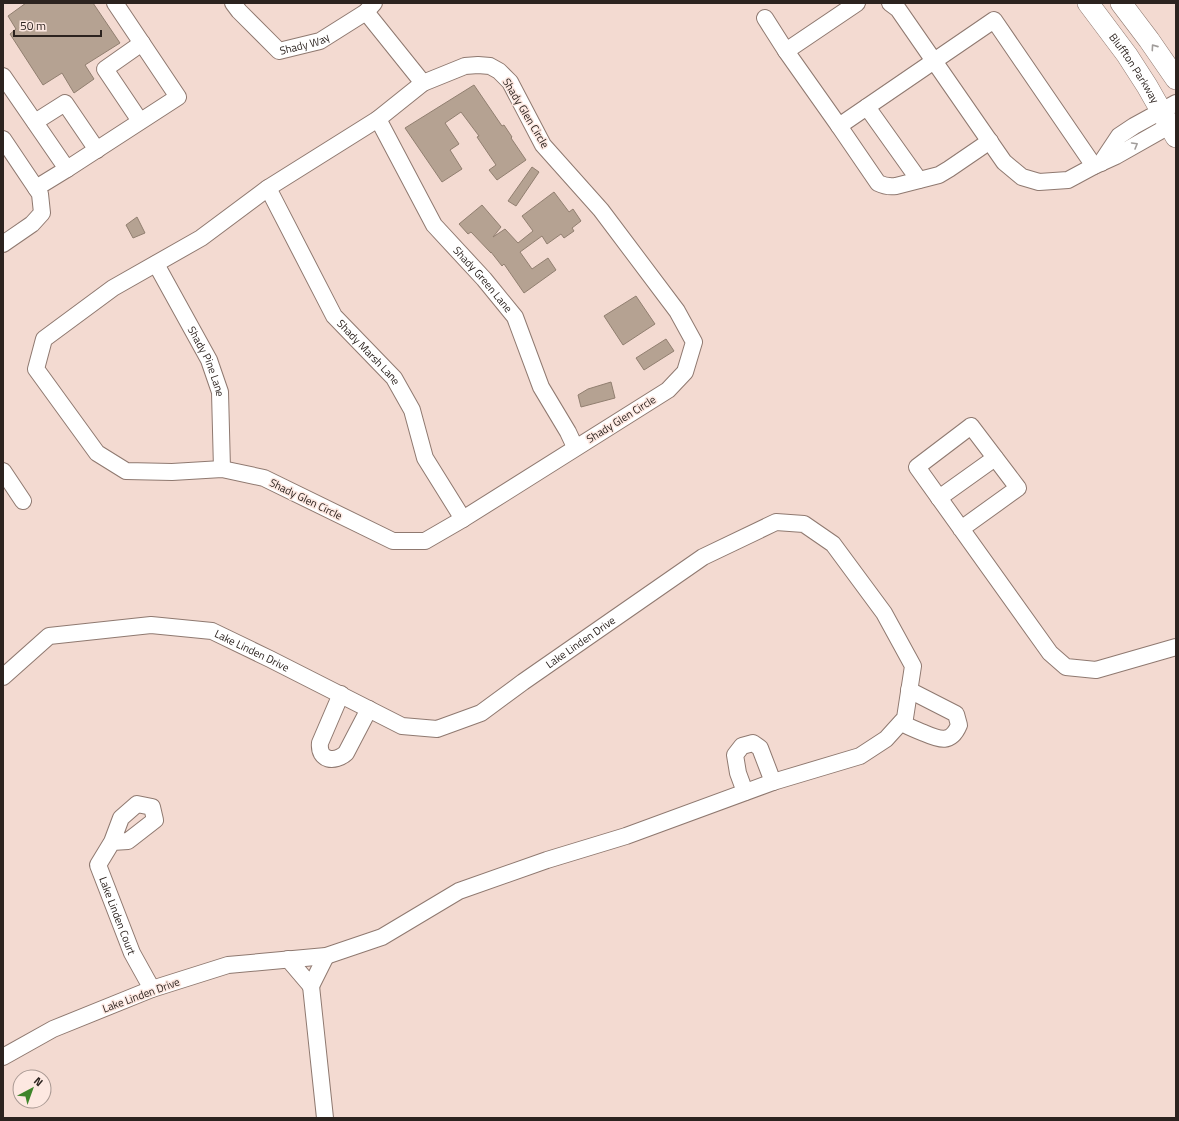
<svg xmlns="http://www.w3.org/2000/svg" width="1179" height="1121" font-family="'Titillium Web',sans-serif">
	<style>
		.building { fill: #b5a292; stroke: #917f70 }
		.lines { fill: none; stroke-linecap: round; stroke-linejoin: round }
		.minor-casing { stroke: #8f7970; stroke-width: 18 }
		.major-casing { stroke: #8f7970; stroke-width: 22 }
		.minor { stroke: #fff; stroke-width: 16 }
		.major { stroke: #fff; stroke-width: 21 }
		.oneway { stroke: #a09c9a }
		.labels { text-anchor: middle; stroke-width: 3; stroke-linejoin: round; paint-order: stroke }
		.street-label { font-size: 11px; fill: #2c231f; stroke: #fde8e1 }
	</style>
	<rect width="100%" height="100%" fill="#f3dad1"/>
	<!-- building -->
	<path class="building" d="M 26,3 L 93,3 L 120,43 L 85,65 L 94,79 L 74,93 L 62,73 L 43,85 L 10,34 L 16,29 L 8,16 Z
		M 474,85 L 502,126 L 504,125 L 512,137 L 511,138 L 526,160 L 497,180 L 489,170 L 496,165 L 477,137 L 479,136 L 461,112 L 445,123 L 459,144 L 450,150 L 462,169 L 442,182 L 405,128 Z
		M 532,167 L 539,172 L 516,206 L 508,201 Z
		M 554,192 L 569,212 L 573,209 L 581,221 L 572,228 L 574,231 L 564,238 L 561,234 L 547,244 L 542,236 L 520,252 L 532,269 L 548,258 L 556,270 L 524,293 L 504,264 L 502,266 L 491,252 L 491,253 L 471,232 L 468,234 L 459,224 L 482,205 L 501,227 L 493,237 L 505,229 L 518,243 L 533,231 L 522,216 Z
		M 137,217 L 145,233 L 133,238 L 126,225 Z
		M 636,296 L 655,324 L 623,345 L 604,316 Z
		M 666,339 L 674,351 L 644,370 L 636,358 Z
		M 611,382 L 615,398 L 581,407 L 578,395 L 588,389 Z"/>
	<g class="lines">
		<defs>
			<g id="minor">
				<path id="s1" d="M 233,3 L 239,11 L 279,51 L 320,41 L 366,12 L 374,3"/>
				<path d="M 857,3 L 786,51 L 839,126 L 994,20 L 1094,166"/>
				<path d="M 890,3 L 898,9 L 1004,162 L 1022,177 L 1039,182 L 1068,180 L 1094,166 L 1116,156 L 1176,122"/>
				<path d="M 366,12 L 423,83"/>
				<path d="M 765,18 L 786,51"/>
				<path d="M 478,65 L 490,66 L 499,71 L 510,82 L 543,145 L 601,210 L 677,311 L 694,342 L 685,372 L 668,390 L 463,519 L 425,541 L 393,541 L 264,478 L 222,469 L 172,472 L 126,471 L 97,453 L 36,369 L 44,339 L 113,288 L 201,238 L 268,188 L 378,119 L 423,83 L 465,66 Z"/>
				<path d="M 3,76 L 67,169 L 36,188"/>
				<path d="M 867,107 L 919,180"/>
				<path id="s2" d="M 378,119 L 434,225 L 484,279 L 515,317 L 541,387 L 568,432 L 575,447"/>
				<path d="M 140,121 L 105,69 L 142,43"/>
				<path d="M 35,122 L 65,103 L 97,150"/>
				<path d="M 839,126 L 878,183 C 884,186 889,187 896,186 L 939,175 L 949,169 L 990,141"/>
				<path d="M 3,139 L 40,194 L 42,213 L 32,224 L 3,244"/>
				<path d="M 1101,163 L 1119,136 L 1134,126 L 1176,103"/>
				<path d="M 67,169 L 178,97 L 115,3"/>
				<path id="s3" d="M 268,188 L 334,316 L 394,378 L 412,410 L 425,458 L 463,519"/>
				<path id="s4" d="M 156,264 L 209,360 L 220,392 L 222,469"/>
				<path d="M 3,471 L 23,501"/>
				<path d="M 939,498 L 995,458"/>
				<path d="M 961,529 L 1018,488 L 971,426 L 917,467 L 1050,653 L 1066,667 L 1096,670 L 1176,647"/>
				<path id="s5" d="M 3,677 L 49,636 L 151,625 L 212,631 L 270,659 L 402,726 L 437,729 L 481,713 L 523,682 L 703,557 L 776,522 L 804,524 L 833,544 L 884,613 L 913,666 L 905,718 L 886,739 L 860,756 L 773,782 L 626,836 L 547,860 L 459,891 L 382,937 L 326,956 L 228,965 L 152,989 L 53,1029 L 3,1057"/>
				<path d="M 341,694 L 320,743 C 318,761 335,763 346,753 L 369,709"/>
				<path d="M 901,723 C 908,726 916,730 924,733 C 940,740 951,744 959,725 L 956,714 L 909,690"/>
				<path d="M 745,792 L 738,773 L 735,755 L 742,746 L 753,743 L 760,748 L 773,782"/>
				<path id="s6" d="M 112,842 L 121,818 L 137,804 L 152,807 L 155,820 L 128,841 L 112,842 L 98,865 L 132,953 L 152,989"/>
				<path d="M 288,959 L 311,986 L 326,956"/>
				<path d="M 311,986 L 325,1118"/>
			</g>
			<g id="major">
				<path id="s7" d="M 1088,3 L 1127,55 L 1147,86 L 1176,137"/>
				<path d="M 1121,3 L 1149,40 L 1176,79"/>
			</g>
		</defs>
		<!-- minor casing -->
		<use href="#minor" class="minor-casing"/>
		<!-- major casing -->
		<use href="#major" class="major-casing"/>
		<!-- minor -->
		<use href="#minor" class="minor"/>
		<!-- major -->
		<use href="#major" class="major"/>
	</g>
	<!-- one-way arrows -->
	<defs><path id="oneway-chevron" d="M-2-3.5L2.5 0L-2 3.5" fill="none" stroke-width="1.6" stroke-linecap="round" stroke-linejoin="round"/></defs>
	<g class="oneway">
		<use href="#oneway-chevron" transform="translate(1154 47) rotate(-125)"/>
		<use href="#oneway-chevron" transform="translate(1135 145) rotate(-30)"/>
	</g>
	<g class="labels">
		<!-- street labels -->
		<g class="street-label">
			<text dy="4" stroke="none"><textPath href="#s1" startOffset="93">Shady Way</textPath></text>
			<text dy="4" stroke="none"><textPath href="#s7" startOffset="80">Bluffton Parkway</textPath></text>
			<text transform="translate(526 113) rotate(59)" y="4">Shady Glen Circle</text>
			<text dy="4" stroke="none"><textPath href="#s2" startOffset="193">Shady Green Lane</textPath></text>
			<text dy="4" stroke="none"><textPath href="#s3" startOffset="194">Shady Marsh Lane</textPath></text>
			<text dy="4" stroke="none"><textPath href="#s4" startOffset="110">Shady Pine Lane</textPath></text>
			<text transform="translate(621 419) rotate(-32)" y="4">Shady Glen Circle</text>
			<text transform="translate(306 499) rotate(26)" y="4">Shady Glen Circle</text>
			<text dy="4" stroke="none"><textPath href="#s5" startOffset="642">Lake Linden Drive</textPath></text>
			<text dy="4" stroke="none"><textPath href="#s5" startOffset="270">Lake Linden Drive</textPath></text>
			<text dy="4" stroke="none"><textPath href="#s6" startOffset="207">Lake Linden Court</textPath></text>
			<text transform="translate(141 995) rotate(-20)" y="4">Lake Linden Drive</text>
		</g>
	</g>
	<!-- border -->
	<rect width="1179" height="1121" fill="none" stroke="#2c231f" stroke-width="8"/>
	<!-- north arrow -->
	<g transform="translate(32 1089) rotate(41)"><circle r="19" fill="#fde8e1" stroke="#a99993"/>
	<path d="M0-3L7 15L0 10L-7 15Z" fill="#3e852a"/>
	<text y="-6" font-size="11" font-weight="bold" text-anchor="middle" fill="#2c231f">N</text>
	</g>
	<!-- scale -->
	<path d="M14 30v6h87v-6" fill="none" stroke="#2c231f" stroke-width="2"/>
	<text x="20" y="30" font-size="12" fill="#2c231f" stroke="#fde8e1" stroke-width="3" paint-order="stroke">50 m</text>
</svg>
